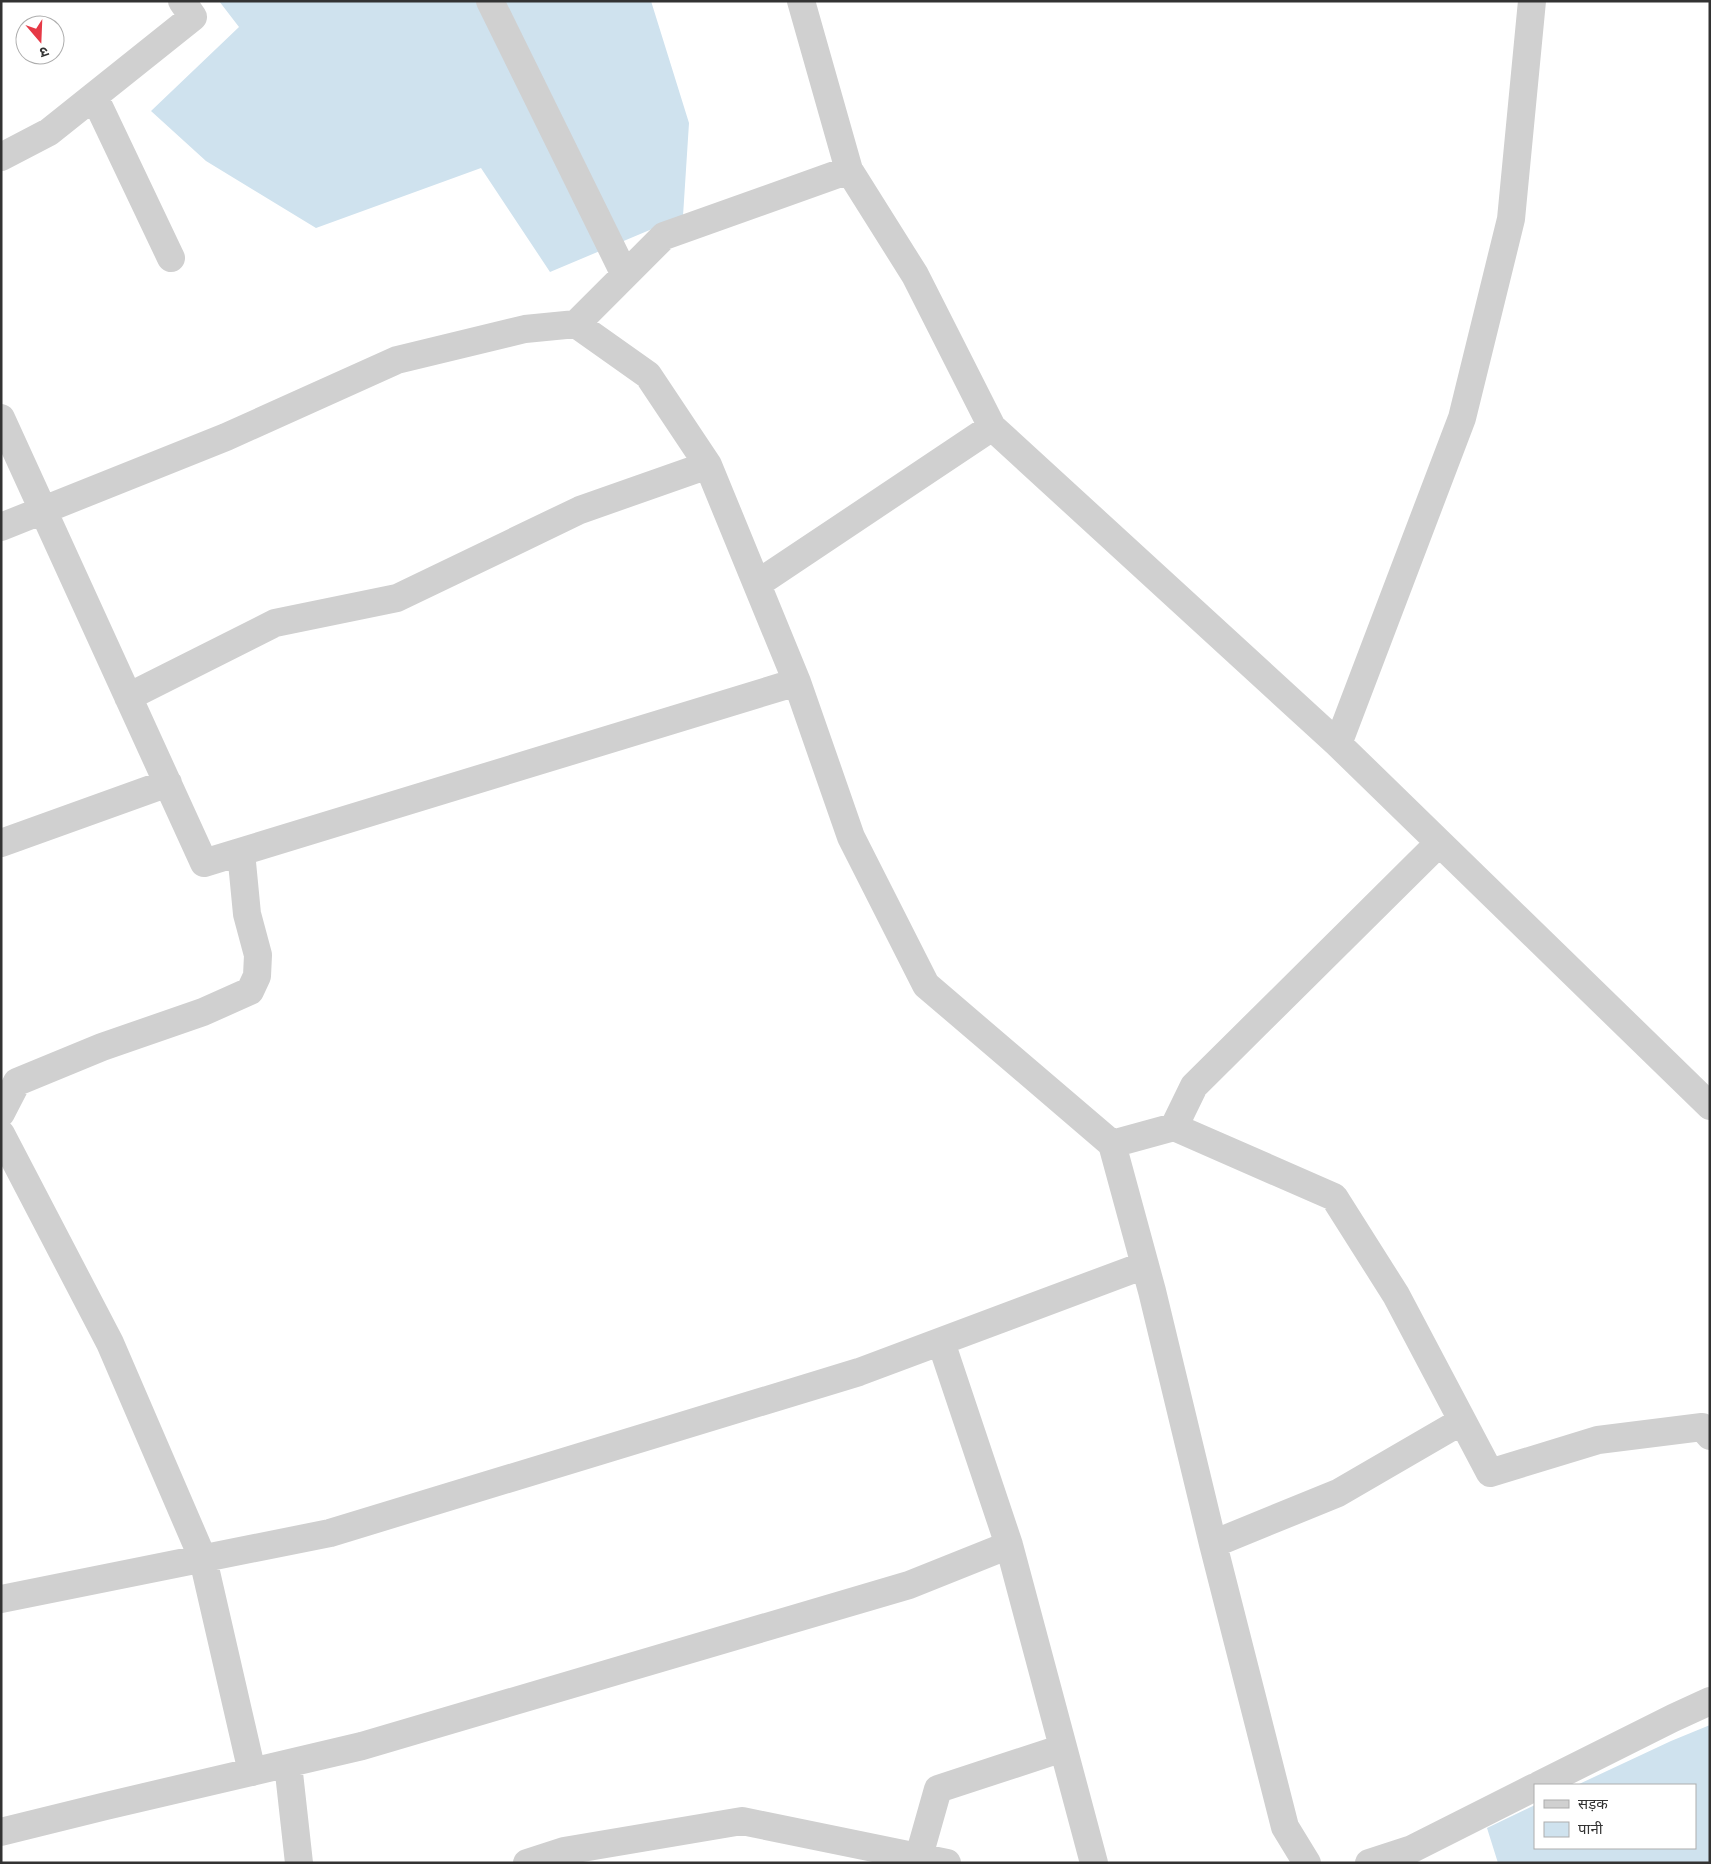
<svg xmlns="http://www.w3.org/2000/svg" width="1711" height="1864" font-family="'Exo 2','Noto Sans Devanagari',sans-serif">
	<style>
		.water { fill: #cfe2ee }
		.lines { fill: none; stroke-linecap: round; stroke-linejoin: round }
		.street { stroke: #d0d0d0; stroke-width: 28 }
	</style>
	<rect width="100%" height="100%" fill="#fff"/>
	<!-- water -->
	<path class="water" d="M 219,1 L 651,1 L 689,123 L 683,216 L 550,272 L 481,168 L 316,228 L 206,161 L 151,111 L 239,27 Z
		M 1710,1725 L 1710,1863 L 1498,1863 L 1487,1828 L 1535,1805 L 1535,1848 L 1695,1848 L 1695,1785 L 1577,1785 L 1671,1741 Z"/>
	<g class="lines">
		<!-- street -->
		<path class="street" d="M 490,1 L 625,275
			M 801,1 L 849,170 L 915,275 L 992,427
			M 94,96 L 171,258
			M 1,157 L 49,132 L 193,17 L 182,1
			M 576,324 L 664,236 L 849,170
			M 1,418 L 204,863 L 797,682
			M 1,527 L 226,437 L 397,360 L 525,329 L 576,324 L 648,375 L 708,465 L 797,682 L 851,837 L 926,985 L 1112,1144 L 1174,1127 L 1334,1197 L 1396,1295 L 1490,1473 L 1598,1440 L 1702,1427 L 1710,1436
			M 757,584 L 992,427 L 1338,744 L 1710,1106
			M 128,697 L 275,623 L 397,598 L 580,510 L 708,465
			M 1338,744 L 1462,418 L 1511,219 L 1532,1
			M 1,843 L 168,783
			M 1,1113 L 17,1082 L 102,1047 L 203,1012 L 250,991 L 257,976 L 258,955 L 247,914 L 241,852
			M 1174,1127 L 1194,1086 L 1439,843
			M 1,1134 L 110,1343 L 203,1559 L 252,1772
			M 1112,1144 L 1152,1291 L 1213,1544 L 1285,1827 L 1307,1863
			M 941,1342 L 1009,1545 L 1094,1863
			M 1213,1544 L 1338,1493 L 1462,1421
			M 1,1599 L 330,1533 L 859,1372 L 1145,1265
			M 288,1764 L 299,1863
			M 1539,1785 L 1673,1718 L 1710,1701
			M 1,1832 L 106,1806 L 362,1746 L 909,1585 L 1009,1545
			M 919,1856 L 938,1789 L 1063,1748
			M 527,1863 L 564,1851 L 742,1821 L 947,1863
			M 1369,1863 L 1412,1849 L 1535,1787"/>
	</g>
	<!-- border -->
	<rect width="1711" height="1864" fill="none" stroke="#333333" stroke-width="5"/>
	<!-- legend -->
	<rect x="1534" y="1784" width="162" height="65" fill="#ffffff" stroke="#adadad"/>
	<rect x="1544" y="1800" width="25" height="8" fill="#d0d0d0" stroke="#adadad"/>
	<text x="1578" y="1809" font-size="15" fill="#333333">सड़क</text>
	<rect x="1544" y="1822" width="25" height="15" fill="#cfe2ee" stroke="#adadad"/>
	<text x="1578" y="1834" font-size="15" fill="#333333">पानी</text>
	<!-- north arrow -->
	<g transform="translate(40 40) rotate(161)"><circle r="24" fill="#ffffff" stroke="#adadad"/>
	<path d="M0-4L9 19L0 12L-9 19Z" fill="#e63946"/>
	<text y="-8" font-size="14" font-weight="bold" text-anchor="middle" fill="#333333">उ</text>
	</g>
</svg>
